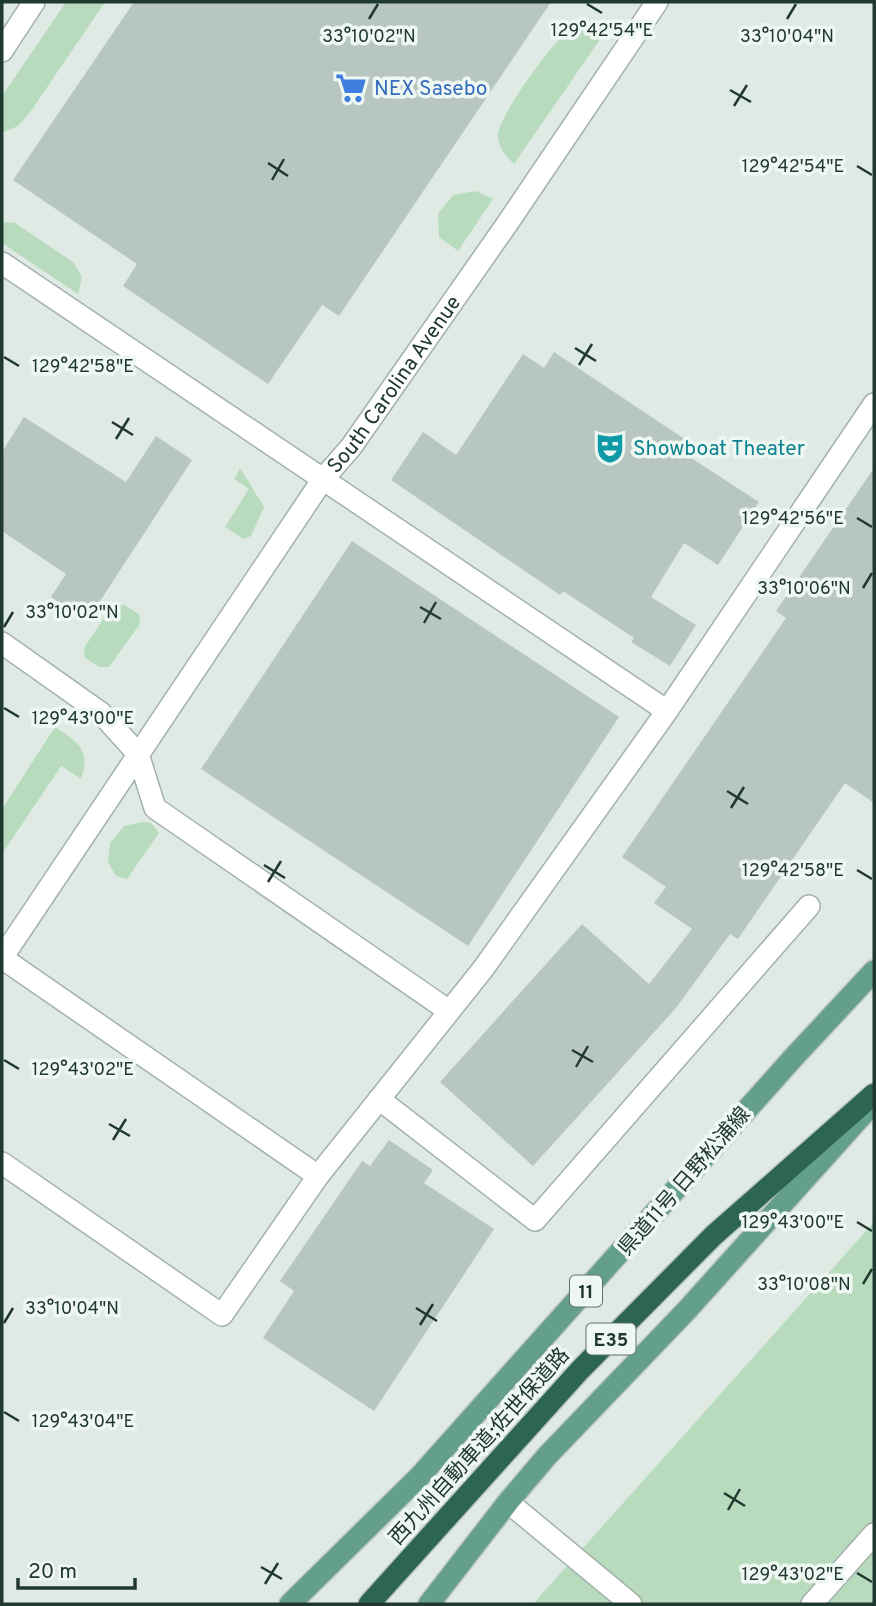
<svg xmlns="http://www.w3.org/2000/svg" width="876" height="1606" font-family="Overpass,'Noto Sans JP',sans-serif">
	<style>
		.green { fill: #b8dbbe }
		.building { fill: #b7c7bf }
		.lines { fill: none; stroke-linecap: round; stroke-linejoin: round }
		.minor-casing { stroke: #a2b1aa; stroke-width: 24 }
		.major-casing { stroke: #bcc4c1; stroke-width: 24 }
		.highway-casing { stroke: #bcc4c1; stroke-width: 24 }
		.minor { stroke: #fff; stroke-width: 21 }
		.major { stroke: #649f8a; stroke-width: 21 }
		.highway { stroke: #2d6554; stroke-width: 21 }
		.ticks { fill: none; stroke: #203930; stroke-width: 2.5 }
		.labels { text-anchor: middle; stroke-width: 7; stroke-linejoin: round; paint-order: stroke }
		.shield { fill: #eff7f2; stroke: #5e726a; stroke-width: 2 }
		.shield-label { font-size: 19px; font-weight: bold; fill: #203930 }
		.shop-label { font-size: 21px; fill: #366cbe; stroke: #eff7f2; text-anchor: start }
		.street-label { font-size: 21px; fill: #203930; stroke: #eff7f2 }
		.culture-label { font-size: 21px; fill: #0d838f; stroke: #eff7f2; text-anchor: start }
		.ticks-label { font-size: 18px; text-anchor: middle; fill: #203930; stroke: #eff7f2; stroke-width: 7; stroke-linejoin: round; paint-order: stroke }
	</style>
	<rect width="100%" height="100%" fill="#dfeae4"/>
	<!-- green -->
	<path class="green" d="M 66,2 L 105,2 L 31,111 L 18,126 L 2,133 L 2,96 Z
		M 588,27 L 603,35 L 514,164 C 505,155 499,149 498,136 C 497,118 552,43 567,32 C 573,28 581,28 588,27 Z
		M 476,191 L 493,199 L 458,251 L 439,237 L 438,214 L 453,195 Z
		M 2,222 L 15,223 L 73,262 L 82,277 L 78,294 L 2,243 Z
		M 240,468 L 264,507 L 251,536 L 244,539 L 225,527 L 249,489 L 234,479 Z
		M 124,605 L 139,614 L 140,624 L 109,667 L 99,667 L 85,658 L 84,648 L 112,606 Z
		M 55,727 C 78,742 91,750 81,779 L 61,766 L 2,854 L 2,809 Z
		M 142,822 L 151,823 L 159,833 L 127,879 L 116,876 L 108,862 L 110,843 L 124,826 Z
		M 874,1222 L 874,1604 L 533,1604 Z"/>
	<!-- building -->
	<path class="building" d="M 134,2 L 551,2 L 339,316 L 322,305 L 268,384 L 123,286 L 137,264 L 13,180 Z
		M 554,352 L 686,440 L 679,450 L 759,502 L 718,565 L 684,543 L 651,597 L 696,625 L 670,666 L 631,642 L 634,638 L 563,591 L 560,595 L 391,480 L 423,432 L 456,455 L 523,354 L 544,368 Z
		M 24,417 L 126,482 L 156,436 L 192,460 L 87,621 L 51,597 L 66,574 L 2,531 L 2,452 Z
		M 874,468 L 874,803 L 845,783 L 738,939 L 730,934 L 676,1008 L 533,1166 L 440,1082 L 582,924 L 649,984 L 692,929 L 654,903 L 666,887 L 622,857 L 786,618 L 776,611 Z
		M 352,541 L 619,717 L 468,946 L 201,769 Z
		M 389,1140 L 433,1170 L 424,1183 L 494,1229 L 374,1411 L 263,1338 L 294,1291 L 280,1281 L 362,1161 L 370,1166 Z"/>
	<g class="lines">
		<defs>
			<g id="minor">
				<path d="M 2,51 L 34,2"/>
				<path d="M 2,263 L 667,711"/>
				<path d="M 2,643 L 101,713 L 138,754 L 155,808 L 449,1011"/>
				<path id="s1" d="M 2,958 L 323,479 L 351,447 L 507,224 L 657,2"/>
				<path d="M 2,958 L 318,1176"/>
				<path d="M 379,1099 L 535,1220 L 809,906"/>
				<path d="M 2,1163 L 222,1315 L 318,1176 L 483,969 L 667,711 L 874,404"/>
				<path d="M 508,1502 L 631,1604"/>
				<path d="M 812,1604 L 874,1534"/>
			</g>
			<path id="major" d="M 290,1604 L 420,1476 L 793,1058 L 874,971
				M 429,1604 L 508,1502 L 547,1456 L 687,1310 L 866,1111"/>
			<path id="highway" d="M 369,1604 L 580,1370 L 714,1235 L 874,1094"/>
		</defs>
		<!-- minor casing -->
		<use href="#minor" class="minor-casing"/>
		<!-- major casing -->
		<use href="#major" class="major-casing"/>
		<!-- highway casing -->
		<use href="#highway" class="highway-casing"/>
		<!-- minor -->
		<use href="#minor" class="minor"/>
		<!-- major -->
		<use href="#major" class="major"/>
		<!-- highway -->
		<use href="#highway" class="highway"/>
	</g>
	<!-- ticks -->
	<path class="ticks" d="M 587,4 L 602,13M 369,19 L 378,4M 787,19 L 796,4M 730,90 L 751,102M 734,106 L 747,85M 268,163 L 288,176M 857,166 L 872,175M 272,180 L 284,159M 575,348 L 596,361M 4,357 L 19,366M 579,365 L 592,344M 112,422 L 133,435M 116,439 L 129,418M 857,518 L 872,527M 863,588 L 872,573M 420,607 L 441,619M 424,623 L 436,602M 4,627 L 13,612M 4,708 L 19,717M 727,791 L 748,804M 731,808 L 744,787M 264,865 L 285,878M 857,870 L 872,879M 268,882 L 281,861M 572,1050 L 593,1062M 4,1060 L 19,1069M 576,1067 L 588,1046M 109,1124 L 130,1136M 113,1140 L 126,1119M 857,1222 L 872,1231M 863,1284 L 872,1269M 416,1308 L 437,1321M 4,1323 L 13,1308M 420,1325 L 433,1304M 4,1412 L 19,1421M 724,1493 L 745,1506M 728,1510 L 740,1489M 261,1567 L 282,1579M 857,1573 L 872,1582M 265,1584 L 278,1563"/>
	<!-- icons -->
	<defs>
		<symbol id="supermarket-bare" viewBox="-9 -9 18 18"><path d="M-6-5.5h2.5l.6 2H6L4.5 2H-2.5L-4.4-4H-6ZM-1.5 3.2a1.3 1.3 0 1 0 .1 0ZM3 3.2a1.3 1.3 0 1 0 .1 0Z" fill="#3f7fe0" stroke="#eff7f2" stroke-width="2.5" paint-order="stroke"/></symbol>
		<symbol id="theatre-bare" viewBox="-9 -9 18 18"><path d="M-5-5.5Q0-4 5-5.5V0Q5 5 0 6Q-5 5-5 0ZM-3.3-2.5H-1v1.5H-3.3ZM1-2.5H3.3v1.5H1ZM-2.8 1Q0 5.5 2.8 1Z" fill="#0f9aa8" stroke="#eff7f2" stroke-width="2.5" paint-order="stroke"/></symbol>
	</defs>
	<g fill-rule="evenodd">
		<use href="#supermarket-bare" x="329" y="66" width="44" height="44"/>
		<use href="#theatre-bare" x="588" y="426" width="44" height="44"/>
	</g>
	<g class="labels">
		<!-- shield labels -->
		<g class="shield">
			<rect x="570" y="1275.5" width="32" height="31" rx="5"/>
			<rect x="586.5" y="1323.5" width="49" height="31" rx="5"/>
		</g>
		<g class="shield-label">
			<text x="586" y="1298">11</text>
			<text x="611" y="1346">E35</text>
		</g>
		<!-- shop labels -->
		<g class="shop-label">
			<text x="374" y="95">NEX Sasebo</text>
		</g>
		<!-- street labels -->
		<g class="street-label">
			<text dy="7" stroke="none"><textPath href="#s1" startOffset="695">South Carolina Avenue</textPath></text>
			<text transform="translate(684 1181) rotate(-49)" y="7">県道11号 日野松浦線</text>
			<text transform="translate(479 1446) rotate(-48)" y="7">西九州自動車道;佐世保道路</text>
		</g>
		<!-- culture labels -->
		<g class="culture-label">
			<text x="633" y="455">Showboat Theater</text>
		</g>
	</g>
	<g class="ticks-label">
		<text x="602" y="36">129°42'54"E</text>
		<text x="787" y="42">33°10'04"N</text>
		<text x="369" y="42">33°10'02"N</text>
		<text x="793" y="172">129°42'54"E</text>
		<text x="83" y="372">129°42'58"E</text>
		<text x="793" y="524">129°42'56"E</text>
		<text x="804" y="594">33°10'06"N</text>
		<text x="72" y="618">33°10'02"N</text>
		<text x="83" y="724">129°43'00"E</text>
		<text x="793" y="876">129°42'58"E</text>
		<text x="83" y="1075">129°43'02"E</text>
		<text x="793" y="1228">129°43'00"E</text>
		<text x="804" y="1290">33°10'08"N</text>
		<text x="72" y="1314">33°10'04"N</text>
		<text x="83" y="1427">129°43'04"E</text>
		<text x="793" y="1580">129°43'02"E</text>
	</g>
	<!-- border -->
	<rect width="876" height="1606" fill="none" stroke="#203930" stroke-width="7"/>
	<!-- scale -->
	<path d="M18 1578v10h117v-10" fill="none" stroke="#203930" stroke-width="3.5"/>
	<text x="28" y="1578" font-size="21" fill="#203930" stroke="#eff7f2" stroke-width="5" paint-order="stroke">20 m</text>
</svg>
